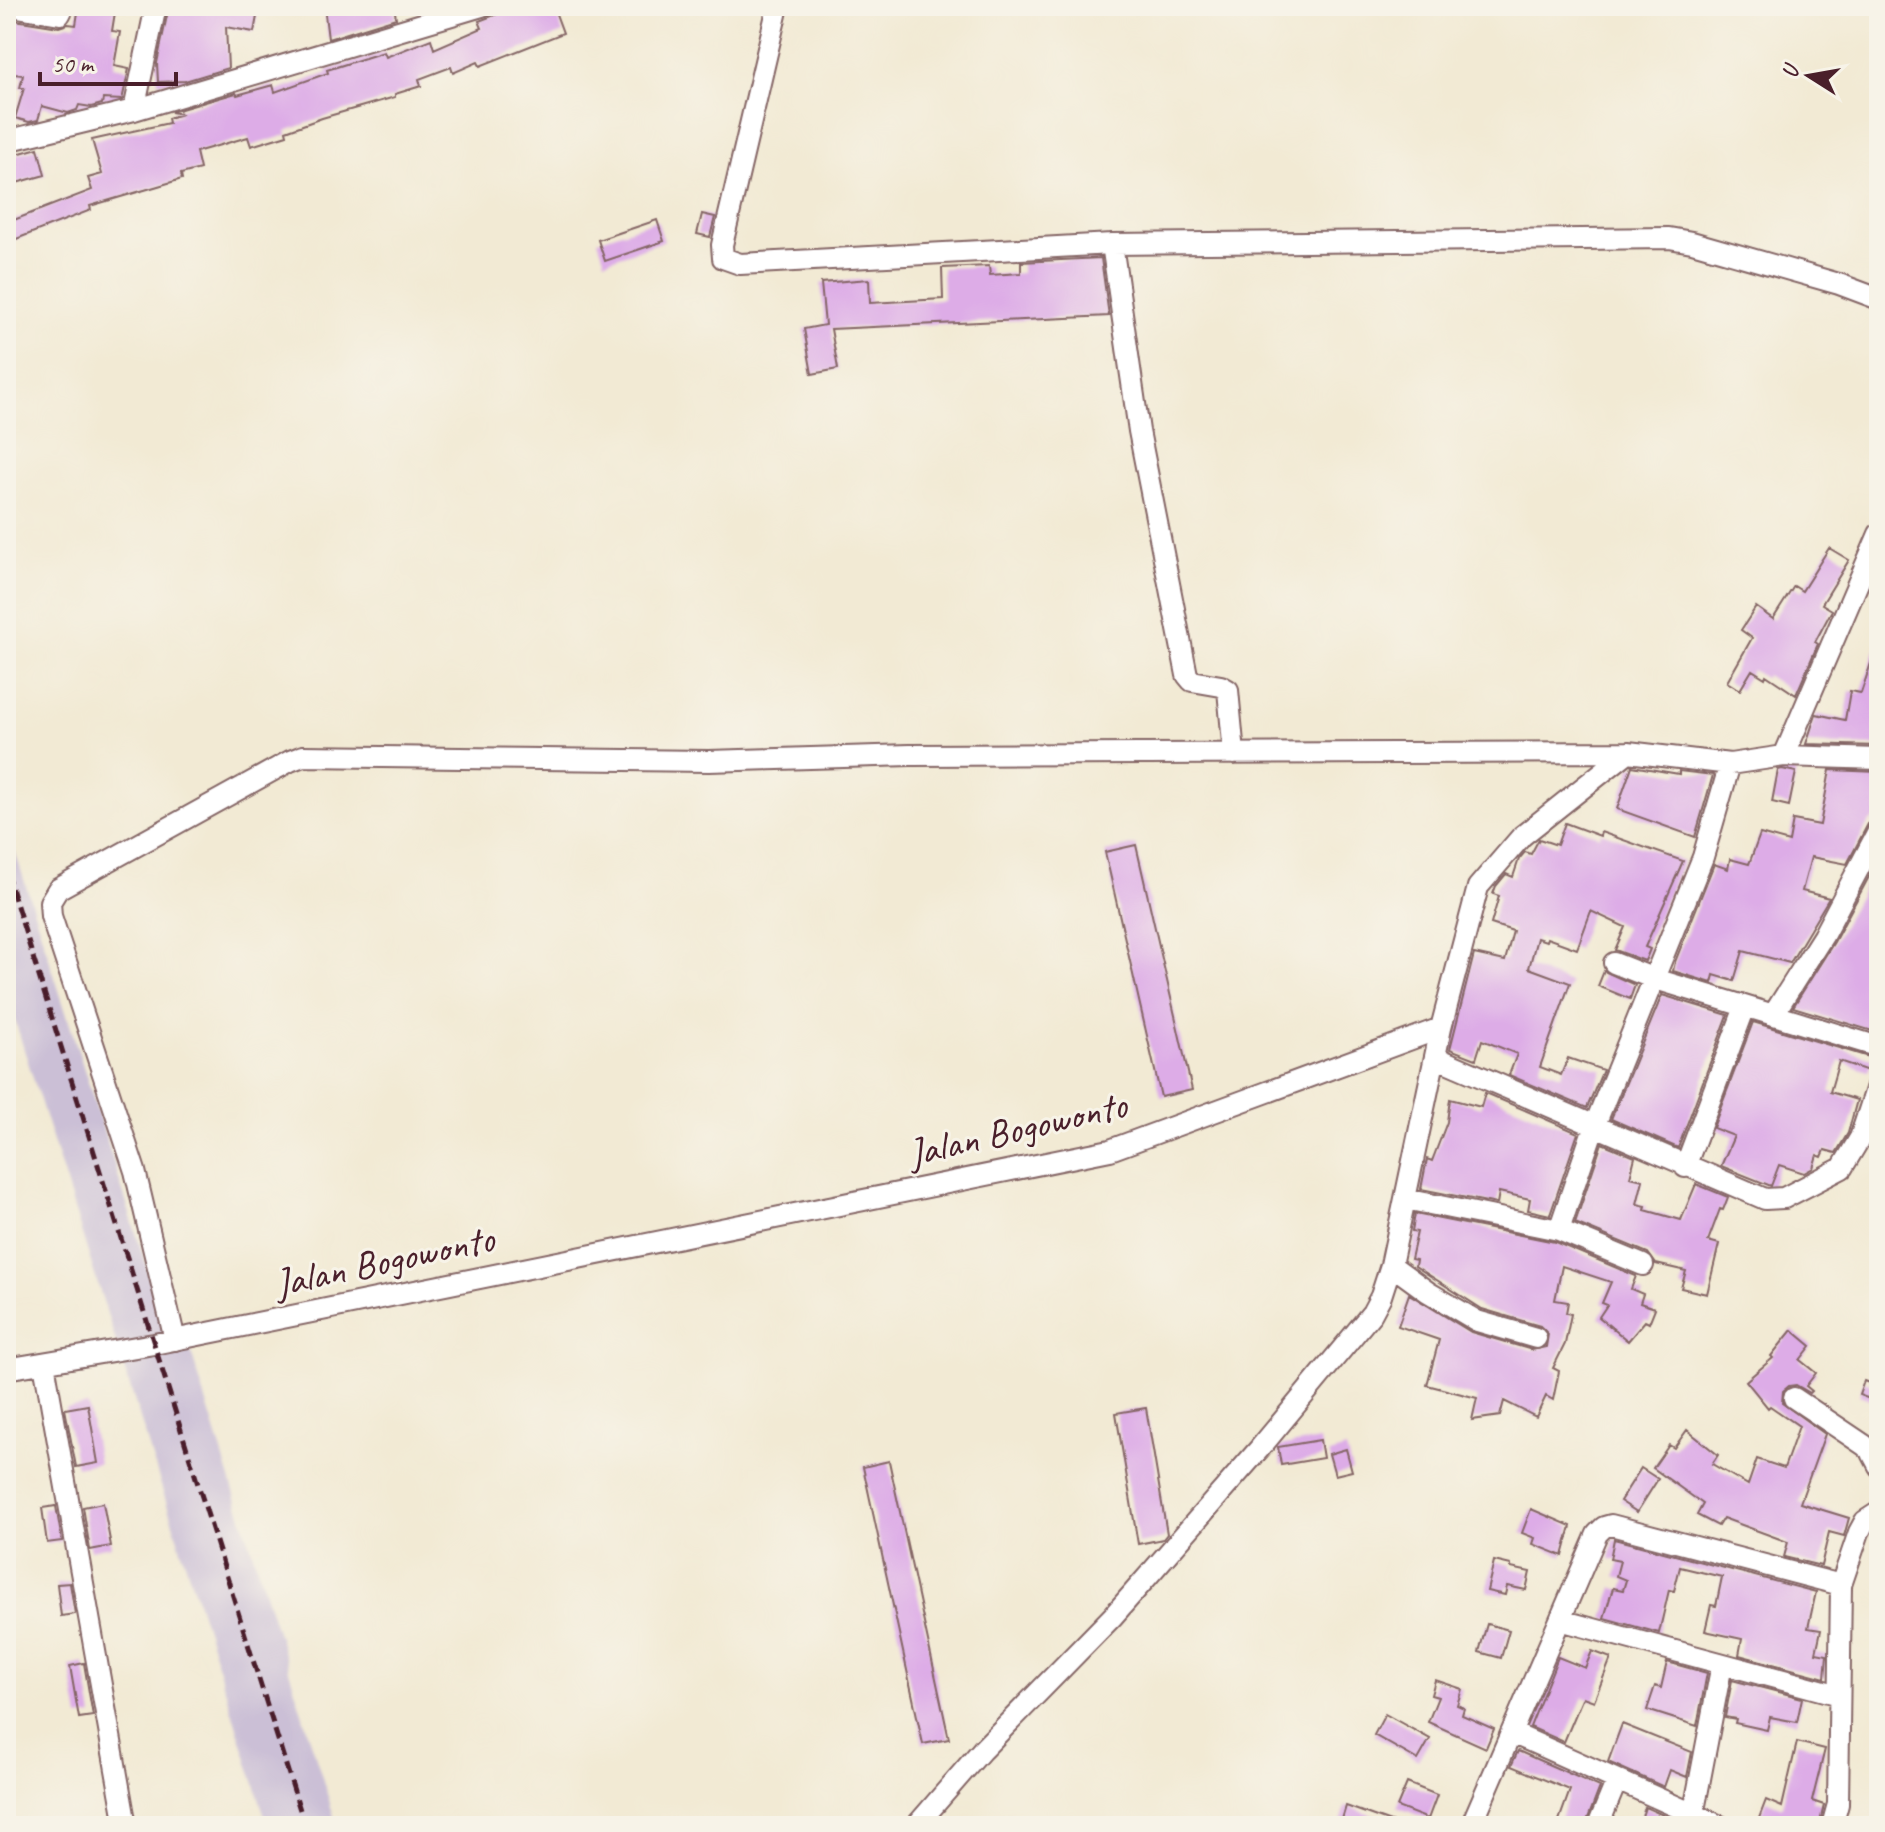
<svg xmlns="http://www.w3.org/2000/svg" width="1885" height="1832" font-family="Caveat,sans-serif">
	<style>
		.industrial { fill: #cbbfd6 }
		.building { fill: #ddace7 }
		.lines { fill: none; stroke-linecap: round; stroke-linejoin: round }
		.minor-casing { stroke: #856666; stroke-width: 24 }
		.minor { stroke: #fff; stroke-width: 20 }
		.rail { stroke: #4a1f2b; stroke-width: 5; stroke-dasharray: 12 6; stroke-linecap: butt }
		.labels { text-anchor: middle; stroke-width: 6; stroke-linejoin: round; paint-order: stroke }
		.street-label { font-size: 40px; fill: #4a1f2b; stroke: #f7f3e8 }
	</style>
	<rect width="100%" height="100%" fill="#f7f3e8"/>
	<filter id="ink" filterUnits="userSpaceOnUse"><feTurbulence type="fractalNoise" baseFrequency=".0125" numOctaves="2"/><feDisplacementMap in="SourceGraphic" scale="16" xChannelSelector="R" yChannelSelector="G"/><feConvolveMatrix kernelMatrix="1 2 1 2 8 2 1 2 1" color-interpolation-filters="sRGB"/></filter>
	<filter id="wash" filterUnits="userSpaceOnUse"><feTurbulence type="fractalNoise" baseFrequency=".006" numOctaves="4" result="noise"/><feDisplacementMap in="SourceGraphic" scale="32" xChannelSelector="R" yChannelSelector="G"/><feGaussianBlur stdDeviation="1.8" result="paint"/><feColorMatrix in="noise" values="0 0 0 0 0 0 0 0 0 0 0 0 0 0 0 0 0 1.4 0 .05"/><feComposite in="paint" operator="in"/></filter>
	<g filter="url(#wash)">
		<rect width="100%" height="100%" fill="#f2ead4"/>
		<!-- industrial -->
		<path class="industrial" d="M 6,823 L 173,1350 L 190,1349 L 337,1826 L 268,1826 L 6,992 Z"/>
		<g id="blocks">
			<!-- building -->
			<path class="building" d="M 79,6 L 116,6 L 112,31 L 120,32 L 114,66 L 129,69 L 122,100 L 103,99 L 102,104 L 91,107 L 79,105 L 77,110 L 68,113 L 42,106 L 38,120 L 29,122 L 15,118 L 24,88 L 20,88 L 23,75 L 6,73 L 6,13 L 15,20 L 59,27 L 68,24 L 76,25 Z
				M 169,6 L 259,6 L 254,32 L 226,27 L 228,68 L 185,81 L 158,82 L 157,63 Z
				M 324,6 L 394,6 L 396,18 L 328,39 Z
				M 518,6 L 553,6 L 563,33 L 480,66 L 478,62 L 453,73 L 451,67 L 419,79 L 421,86 L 395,94 L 395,97 L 322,118 L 286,131 L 287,135 L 251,146 L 248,137 L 196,152 L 200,169 L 181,174 L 182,179 L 90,206 L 91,210 L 6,243 L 6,223 L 92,190 L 88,178 L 102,174 L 92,140 L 169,123 L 168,118 L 182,114 L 171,112 L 236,93 L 237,95 L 273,85 L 275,92 L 328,73 L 327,70 L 384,52 L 386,57 L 431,39 L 434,49 L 482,28 L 479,21 Z
				M 38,148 L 45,175 L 9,185 L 6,157 Z
				M 702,214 L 715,217 L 710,237 L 697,234 Z
				M 657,220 L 664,241 L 605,261 L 598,240 Z
				M 1101,258 L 1109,316 L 831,329 L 838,369 L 812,374 L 804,329 L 825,325 L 821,283 L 869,279 L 870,303 L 943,299 L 942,268 L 989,266 L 990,275 L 1021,273 L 1021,262 Z
				M 1829,548 L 1849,560 L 1822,604 L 1832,610 L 1815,642 L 1818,644 L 1796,695 L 1766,675 L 1765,678 L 1752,670 L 1740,690 L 1727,682 L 1752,638 L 1741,630 L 1756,607 L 1773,619 L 1794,586 L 1802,591 Z
				M 1877,645 L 1879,746 L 1806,744 L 1816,714 L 1845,720 L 1850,691 L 1861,693 Z
				M 1632,766 L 1679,774 L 1679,771 L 1713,775 L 1695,837 L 1617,809 Z
				M 1782,769 L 1796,772 L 1789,806 L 1772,802 L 1778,770 Z
				M 1830,770 L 1879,772 L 1877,817 L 1868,824 L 1847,864 L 1811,857 L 1802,891 L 1829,898 L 1790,963 L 1743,951 L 1734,981 L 1714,975 L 1712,983 L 1673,971 L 1675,962 L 1714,864 L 1728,869 L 1730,859 L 1749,864 L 1760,834 L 1789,842 L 1793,820 L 1820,825 Z
				M 1565,823 L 1600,836 L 1601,832 L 1683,861 L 1645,947 L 1650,949 L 1645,961 L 1615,950 L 1625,927 L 1591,911 L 1577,949 L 1547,938 L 1546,941 L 1537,938 L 1529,968 L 1570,983 L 1540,1067 L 1561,1075 L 1568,1058 L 1603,1070 L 1587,1108 L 1509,1075 L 1517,1054 L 1482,1040 L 1476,1059 L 1450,1049 L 1474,954 L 1505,961 L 1513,931 L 1491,924 L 1499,896 L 1493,894 L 1496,886 L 1506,874 L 1513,877 L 1519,859 L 1525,852 L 1531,854 L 1539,839 L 1557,845 Z
				M 1136,845 L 1192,1090 L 1161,1097 L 1105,852 Z
				M 1879,858 L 1879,1033 L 1793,1007 L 1834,942 Z
				M 1604,971 L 1635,985 L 1630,999 L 1598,986 Z
				M 1662,995 L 1728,1015 L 1678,1148 L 1611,1119 Z
				M 1753,1022 L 1872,1058 L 1868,1071 L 1839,1061 L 1830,1092 L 1857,1100 L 1848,1133 L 1836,1153 L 1825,1150 L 1822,1157 L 1817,1155 L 1813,1168 L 1804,1173 L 1779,1165 L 1771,1186 L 1721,1166 L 1734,1136 L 1713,1128 Z
				M 1485,1093 L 1578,1133 L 1550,1215 L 1528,1210 L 1530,1199 L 1499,1192 L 1497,1204 L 1421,1189 L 1427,1159 L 1432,1161 L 1447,1122 L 1450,1099 L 1481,1107 Z
				M 1602,1143 L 1635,1157 L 1630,1177 L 1643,1180 L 1637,1204 L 1646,1206 L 1645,1210 L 1681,1220 L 1696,1184 L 1728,1197 L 1723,1210 L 1720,1209 L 1708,1241 L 1719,1244 L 1707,1294 L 1681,1288 L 1686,1271 L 1656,1264 L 1648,1253 L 1575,1223 Z
				M 1415,1214 L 1555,1242 L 1636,1276 L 1631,1289 L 1643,1294 L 1640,1303 L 1655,1308 L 1649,1323 L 1645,1321 L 1628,1341 L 1599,1317 L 1607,1305 L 1602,1303 L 1611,1282 L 1562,1266 L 1555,1300 L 1568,1302 L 1566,1313 L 1571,1314 L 1565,1344 L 1553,1368 L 1559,1371 L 1553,1400 L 1546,1396 L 1536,1417 L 1504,1401 L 1500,1416 L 1472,1420 L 1477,1398 L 1427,1385 L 1439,1340 L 1398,1326 L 1409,1294 L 1471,1332 L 1532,1350 L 1546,1347 L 1548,1334 L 1540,1326 L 1482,1309 L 1415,1266 L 1416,1260 L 1411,1259 L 1417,1232 L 1412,1231 Z
				M 1792,1330 L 1811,1346 L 1800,1360 L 1816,1373 L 1806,1386 L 1812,1391 L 1810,1393 L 1796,1385 L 1789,1386 L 1783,1391 L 1782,1403 L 1825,1434 L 1800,1503 L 1849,1518 L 1844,1536 L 1829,1532 L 1821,1566 L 1784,1557 L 1788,1542 L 1723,1518 L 1718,1526 L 1697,1515 L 1703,1504 L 1653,1468 L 1669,1445 L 1674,1448 L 1687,1430 L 1718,1455 L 1712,1464 L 1748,1485 L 1757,1459 L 1784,1468 L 1799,1426 L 1770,1406 L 1768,1408 L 1746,1381 L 1773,1358 L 1771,1356 Z
				M 1864,1381 L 1879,1387 L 1875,1401 L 1859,1395 Z
				M 88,1405 L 98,1463 L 76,1467 L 65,1409 Z
				M 1146,1408 L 1167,1534 L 1163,1539 L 1138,1544 L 1116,1413 Z
				M 1320,1440 L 1323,1458 L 1281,1465 L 1278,1447 Z
				M 1346,1449 L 1352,1471 L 1335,1475 L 1329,1454 Z
				M 889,1461 L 949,1739 L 923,1744 L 863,1467 Z
				M 1641,1468 L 1658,1479 L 1637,1512 L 1620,1501 Z
				M 103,1503 L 111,1546 L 90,1550 L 83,1507 Z
				M 56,1506 L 62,1541 L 47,1543 L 42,1508 Z
				M 1531,1509 L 1571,1526 L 1563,1556 L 1533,1544 L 1535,1538 L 1522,1533 Z
				M 1614,1539 L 1816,1592 L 1808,1628 L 1821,1630 L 1816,1653 L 1827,1655 L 1825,1678 L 1739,1655 L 1742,1639 L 1705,1631 L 1711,1605 L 1716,1606 L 1722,1577 L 1680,1567 L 1674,1591 L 1669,1590 L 1659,1633 L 1604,1618 L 1613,1588 L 1623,1590 L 1626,1580 L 1616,1576 L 1620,1561 L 1610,1559 Z
				M 1494,1561 L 1511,1565 L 1511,1568 L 1530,1572 L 1526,1590 L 1507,1586 L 1505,1595 L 1487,1591 Z
				M 70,1583 L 75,1614 L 61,1616 L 57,1584 Z
				M 1487,1624 L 1509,1630 L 1501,1658 L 1479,1652 Z
				M 1592,1651 L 1611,1658 L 1594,1701 L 1583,1697 L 1564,1742 L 1530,1727 L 1558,1657 L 1585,1668 Z
				M 1667,1662 L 1707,1673 L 1697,1726 L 1647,1710 L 1655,1686 L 1661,1688 Z
				M 84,1663 L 93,1716 L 79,1718 L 70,1666 Z
				M 1435,1680 L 1462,1689 L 1457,1705 L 1464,1708 L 1462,1715 L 1494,1729 L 1486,1748 L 1428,1722 L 1438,1697 L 1431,1695 Z
				M 1732,1680 L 1802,1698 L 1797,1722 L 1770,1717 L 1767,1730 L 1735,1723 L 1736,1719 L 1725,1717 Z
				M 1385,1714 L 1430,1739 L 1418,1760 L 1374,1735 Z
				M 1622,1724 L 1692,1752 L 1687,1777 L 1670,1770 L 1664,1787 L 1608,1762 Z
				M 1797,1742 L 1825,1749 L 1812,1801 L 1824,1805 L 1819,1826 L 1756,1826 L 1766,1800 L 1782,1807 Z
				M 1518,1751 L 1600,1787 L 1585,1826 L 1557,1826 L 1570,1790 L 1511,1766 Z
				M 1407,1783 L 1437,1795 L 1428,1819 L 1397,1807 Z
				M 1346,1806 L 1396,1824 L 1396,1826 L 1340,1826 Z
				M 1645,1807 L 1679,1822 L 1678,1826 L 1639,1826 Z"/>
		</g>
	</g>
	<g filter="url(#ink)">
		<use href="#blocks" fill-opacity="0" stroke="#856666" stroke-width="2"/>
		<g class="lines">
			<defs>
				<path id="minor" d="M 778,6 L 722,245 L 723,258 L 740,264 L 1112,244 L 1669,238 L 1692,242 L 1839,284 L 1879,299
					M 17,7 L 60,14 L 64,6
					M 134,110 L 156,6
					M 6,141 L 134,110 L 482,6
					M 1112,244 L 1139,431 L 1187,675 L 1192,681 L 1221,686 L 1228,690 L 1234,754
					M 1784,756 L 1879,534
					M 1614,963 L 1652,978 L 1879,1047
					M 1773,1015 L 1823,936 L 1879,830
					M 1435,1057 L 1765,1199 L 1784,1198 L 1842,1168 L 1860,1138 L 1879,1080
					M 1685,1167 L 1745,1007
					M 1405,1199 L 1559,1230
					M 1391,1265 L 1428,1292 L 1477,1321 L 1536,1338
					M 1643,1265 L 1559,1230 L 1594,1127 L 1703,857 L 1730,764
					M 175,1340 L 135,1171 L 51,916 L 50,902 L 58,889 L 290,761 L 303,756 L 709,761 L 910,755 L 1628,752
					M 44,1363 L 126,1826
					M 6,1369 L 154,1344 L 1110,1150 L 1441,1028 L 1478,887 L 1522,836 L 1628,752 L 1730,764 L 1784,756 L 1879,759
					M 1794,1398 L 1864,1445 L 1871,1451 L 1879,1466
					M 1560,1620 L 1839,1695
					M 1512,1733 L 1720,1826
					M 916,1826 L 982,1750 L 1113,1616 L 1260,1448 L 1372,1313 L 1381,1296 L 1391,1265 L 1441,1028
					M 1471,1826 L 1597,1534 L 1604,1527 L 1611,1525 L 1841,1585
					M 1598,1826 L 1617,1780
					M 1691,1826 L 1722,1664
					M 1832,1826 L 1838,1804 L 1841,1585 L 1859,1532 L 1865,1521 L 1879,1512"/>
			</defs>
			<!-- minor casing -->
			<use href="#minor" class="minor-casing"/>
			<!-- minor -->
			<use href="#minor" class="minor"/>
			<!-- rail -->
			<path class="rail" d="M 6,871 L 305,1826"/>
		</g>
	</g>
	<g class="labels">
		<!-- street labels -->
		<g class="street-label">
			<text transform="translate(1017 1128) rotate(-13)" y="14">Jalan Bogowonto</text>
			<text transform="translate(384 1260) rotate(-12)" y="14">Jalan Bogowonto</text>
		</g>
	</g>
	<!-- margin -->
	<rect width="1885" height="1832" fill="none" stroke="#f7f3e8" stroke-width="32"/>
	<!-- north arrow -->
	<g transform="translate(1809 76) rotate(281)" stroke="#f7f3e8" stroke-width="6" paint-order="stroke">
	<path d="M0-6L14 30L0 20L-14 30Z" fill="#4a1f2b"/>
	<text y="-12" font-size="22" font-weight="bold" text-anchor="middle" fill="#4a1f2b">U</text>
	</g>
	<!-- scale -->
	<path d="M40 72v12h136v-12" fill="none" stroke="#4a1f2b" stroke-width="4"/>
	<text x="52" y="72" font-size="24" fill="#4a1f2b" stroke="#f7f3e8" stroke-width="6" paint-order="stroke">50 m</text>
</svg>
